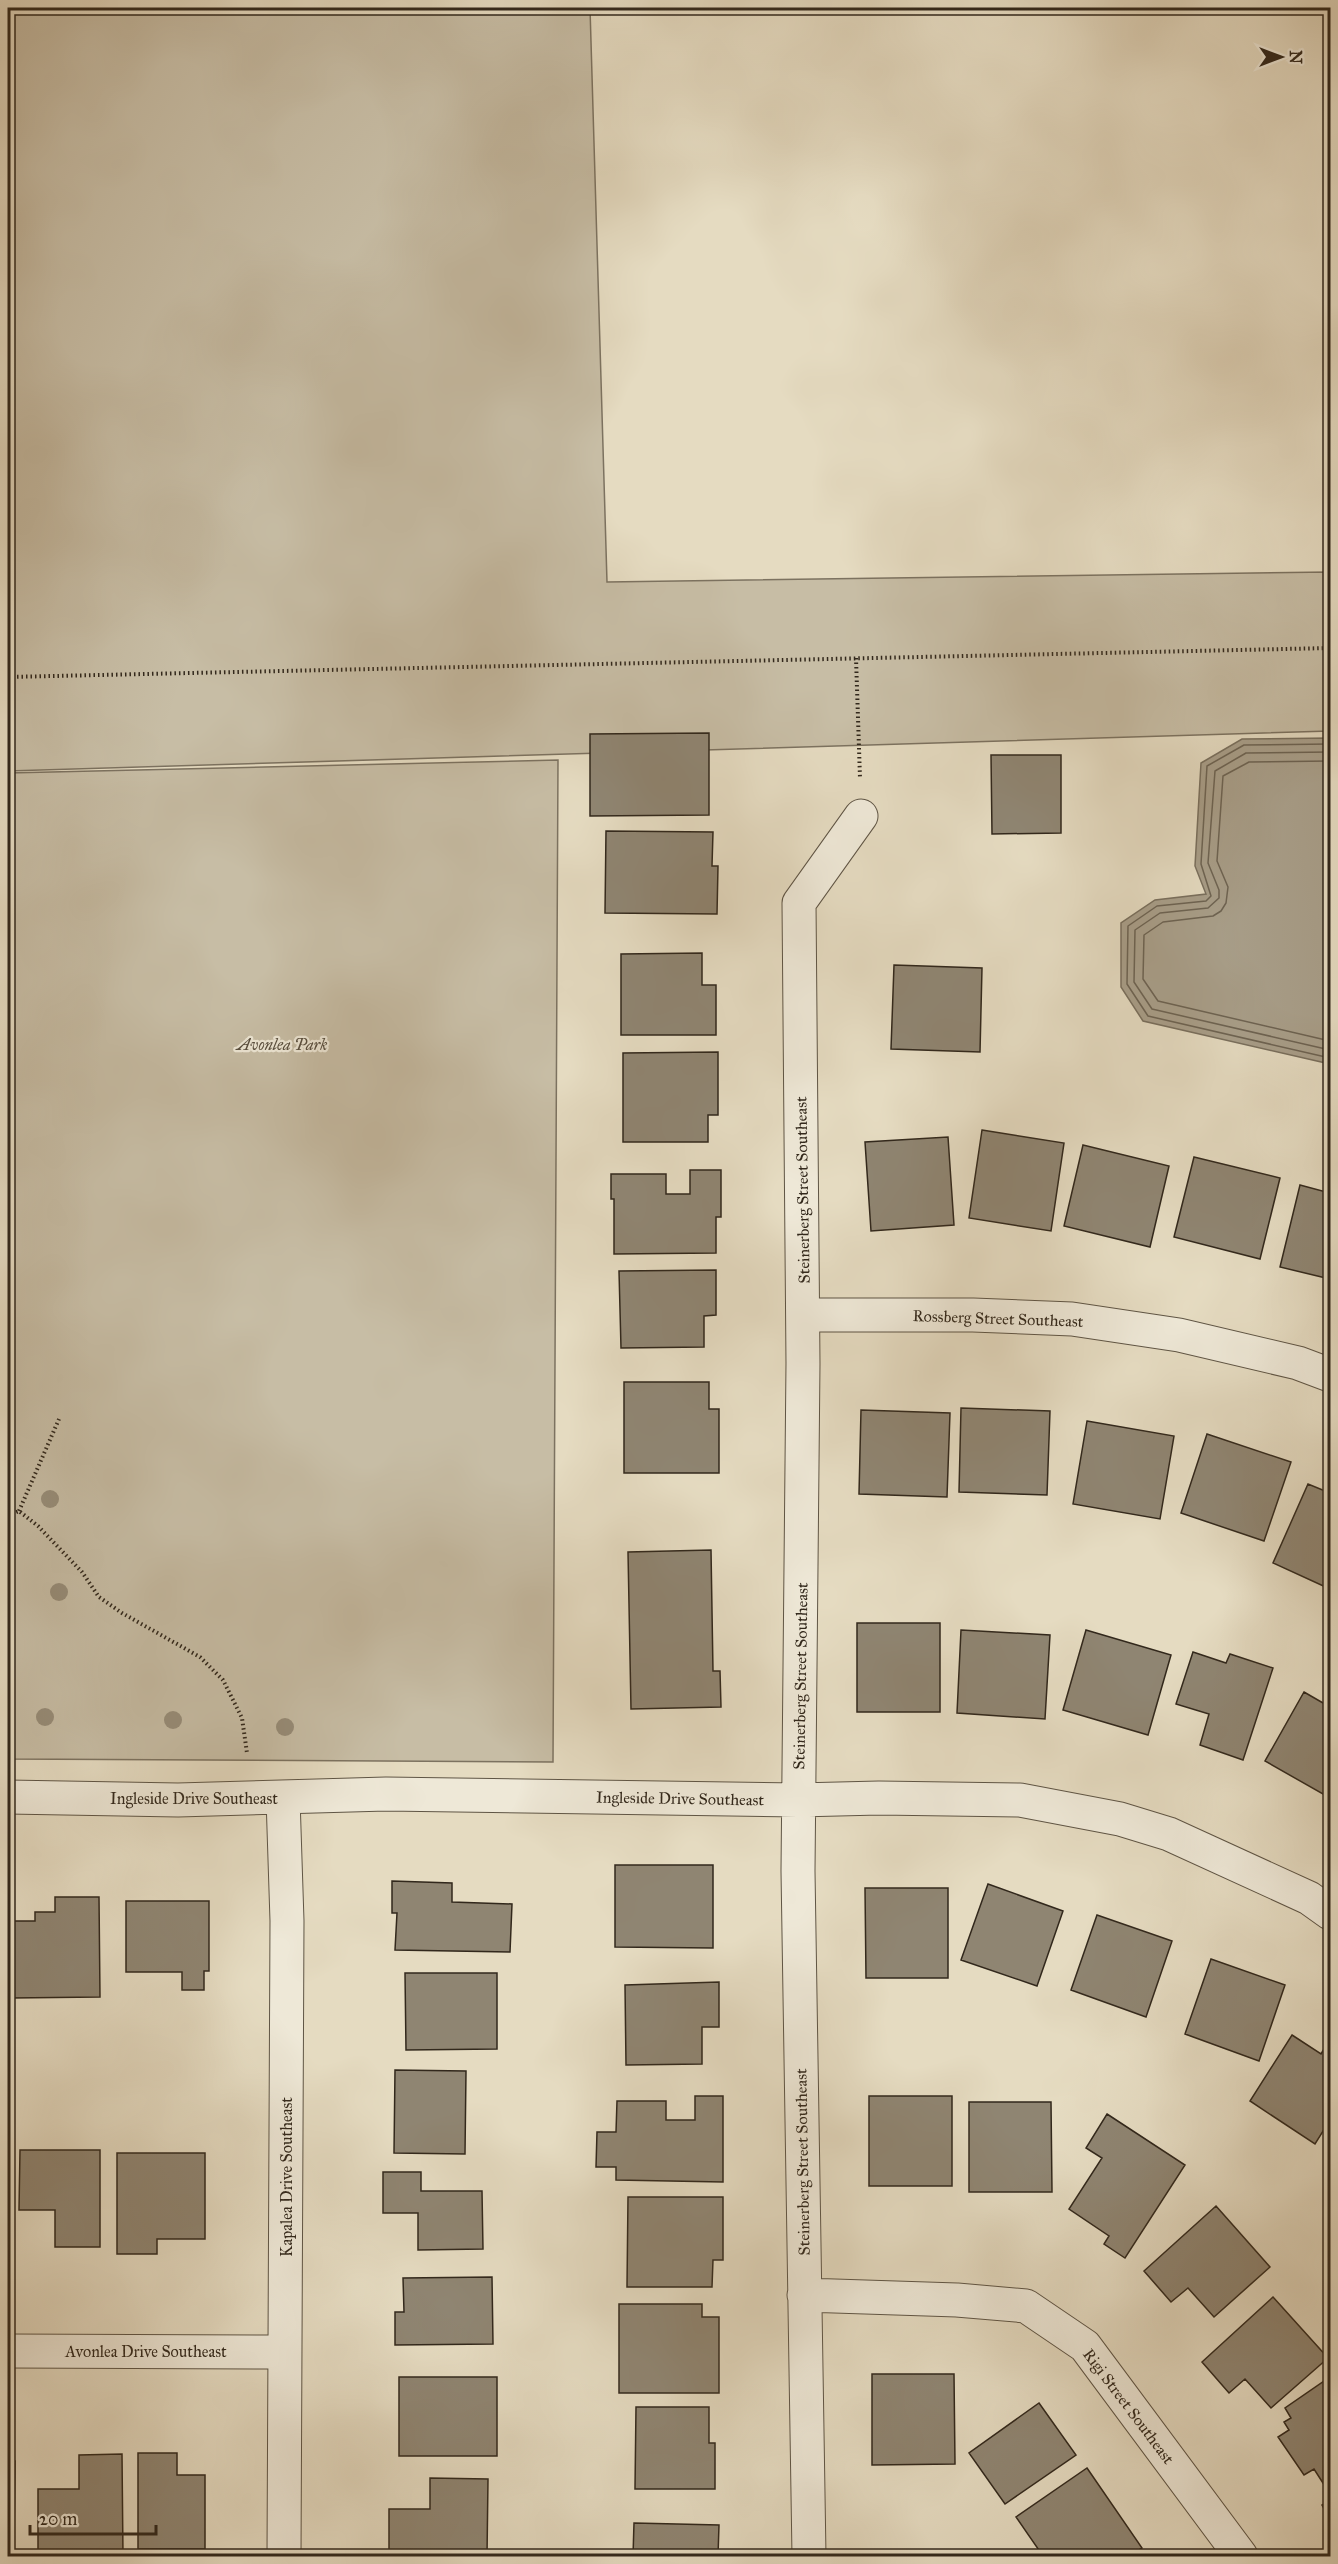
<svg xmlns="http://www.w3.org/2000/svg" width="1338" height="2564" font-family="'IM FELL Great Primer',serif">
	<style>
		.green { fill: #c7bda5; stroke: #7c7260; stroke-width: 1.5 }
		.water { fill: #a89e89; stroke: #796f5d; stroke-width: 1.5 }
		.lines { fill: none; stroke-linecap: round; stroke-linejoin: round }
		.shore { stroke: #6d6352; stroke-width: 1.5 }
		.building { fill: #8f8572; stroke: #32281c; stroke-width: 1.5 }
		.minor-casing { stroke: #5f5545; stroke-width: 35 }
		.path { stroke: #32281c; stroke-width: 4; stroke-dasharray: 1.5 3; stroke-linecap: butt }
		.minor { stroke: #eee8d7; stroke-width: 33 }
		.tree { fill: #978d79 }
		.labels { text-anchor: middle; stroke-width: 4.5; stroke-linejoin: round; paint-order: stroke }
		.park-label { font-size: 16px; font-style: italic; fill: #574d3e; stroke: #eee8d7 }
		.street-label { font-size: 16px; fill: #32281c; stroke: #eee8d7 }
	</style>
	<rect width="100%" height="100%" fill="#e5dbc1"/>
	<filter id="stains"><feTurbulence type="fractalNoise" baseFrequency=".00333" numOctaves="4"/><feColorMatrix values="0 0 0 0 .2 0 0 0 0 .09 0 0 0 0 .02 0 0 0 .5 -.17"/></filter>
	<radialGradient id="worn" r=".72"><stop offset=".6" stop-color="#630" stop-opacity="0"/><stop offset="1" stop-color="#630" stop-opacity=".3"/></radialGradient>
	<!-- green -->
	<path class="green" d="M 8,8 L 590,8 L 607,582 L 1330,572 L 1330,731 L 8,771 Z
		M 558,760 L 553,1762 L 8,1759 L 8,773 Z"/>
	<!-- water -->
	<path class="water" d="M 1330,738 L 1330,1064 L 1143,1021 L 1121,987 L 1121,923 L 1155,900 L 1206,894 L 1195,866 L 1201,763 L 1242,739 Z"/>
	<g class="lines">
		<!-- shore -->
		<path class="shore" d="M 1330,744 L 1244,745 L 1207,766 L 1201,864 L 1211,896 L 1206,901 L 1157,906 L 1128,926 L 1127,984 L 1148,1016 L 1330,1058
			M 1330,752 L 1246,753 L 1215,771 L 1208,863 L 1219,890 L 1219,898 L 1208,908 L 1160,913 L 1135,930 L 1134,982 L 1152,1009 L 1330,1050
			M 1330,761 L 1249,762 L 1223,776 L 1217,861 L 1228,887 L 1226,903 L 1221,911 L 1213,916 L 1163,922 L 1144,935 L 1143,979 L 1158,1001 L 1330,1041"/>
	</g>
	<!-- building -->
	<path class="building" d="M 709,733 L 709,815 L 590,816 L 590,734 Z
		M 991,755 L 1061,755 L 1061,833 L 992,834 Z
		M 606,831 L 713,832 L 712,866 L 718,866 L 717,914 L 605,913 Z
		M 702,953 L 702,985 L 716,985 L 716,1035 L 621,1035 L 621,954 Z
		M 894,965 L 982,968 L 980,1052 L 891,1049 Z
		M 718,1052 L 718,1115 L 708,1115 L 708,1142 L 623,1142 L 623,1053 Z
		M 982,1130 L 1064,1143 L 1051,1231 L 969,1218 Z
		M 948,1137 L 954,1225 L 871,1231 L 865,1142 Z
		M 1083,1145 L 1169,1166 L 1150,1247 L 1064,1226 Z
		M 1194,1157 L 1280,1178 L 1260,1259 L 1174,1237 Z
		M 690,1170 L 721,1170 L 721,1217 L 716,1217 L 716,1253 L 614,1254 L 614,1199 L 611,1199 L 611,1174 L 666,1174 L 666,1194 L 690,1194 Z
		M 1300,1185 L 1330,1193 L 1330,1279 L 1280,1267 Z
		M 716,1270 L 716,1315 L 704,1316 L 704,1347 L 621,1348 L 619,1271 Z
		M 624,1382 L 709,1382 L 709,1409 L 719,1409 L 719,1473 L 624,1473 Z
		M 961,1408 L 1050,1411 L 1047,1495 L 959,1492 Z
		M 861,1410 L 950,1413 L 947,1497 L 859,1494 Z
		M 1087,1421 L 1174,1436 L 1160,1519 L 1073,1504 Z
		M 1207,1434 L 1291,1462 L 1264,1541 L 1181,1513 Z
		M 1330,1478 L 1330,1589 L 1273,1563 L 1308,1484 L 1325,1491 Z
		M 711,1550 L 713,1671 L 720,1671 L 721,1707 L 631,1709 L 628,1552 Z
		M 857,1623 L 940,1623 L 940,1712 L 857,1712 Z
		M 961,1630 L 1050,1635 L 1045,1719 L 957,1713 Z
		M 1086,1630 L 1171,1655 L 1148,1735 L 1063,1710 Z
		M 1193,1652 L 1226,1663 L 1230,1654 L 1273,1668 L 1243,1760 L 1200,1745 L 1209,1714 L 1176,1704 Z
		M 1304,1692 L 1330,1707 L 1330,1798 L 1265,1761 Z
		M 615,1865 L 713,1865 L 713,1948 L 615,1947 Z
		M 392,1881 L 452,1883 L 452,1902 L 512,1904 L 510,1952 L 395,1950 L 397,1913 L 392,1913 Z
		M 988,1884 L 1063,1911 L 1037,1986 L 961,1960 Z
		M 865,1888 L 948,1888 L 948,1978 L 866,1978 Z
		M 55,1897 L 99,1897 L 100,1997 L 11,1998 L 10,1921 L 35,1921 L 35,1912 L 55,1912 Z
		M 126,1901 L 209,1901 L 209,1971 L 204,1971 L 204,1990 L 182,1990 L 182,1972 L 126,1972 Z
		M 1097,1915 L 1172,1941 L 1146,2017 L 1071,1990 Z
		M 1211,1959 L 1285,1985 L 1259,2061 L 1185,2034 Z
		M 405,1973 L 497,1973 L 497,2049 L 406,2050 Z
		M 719,1982 L 719,2027 L 702,2027 L 702,2064 L 626,2065 L 625,1985 Z
		M 1292,2035 L 1321,2054 L 1330,2039 L 1330,2120 L 1315,2144 L 1250,2101 Z
		M 395,2070 L 466,2071 L 465,2154 L 394,2153 Z
		M 695,2096 L 723,2096 L 723,2182 L 616,2180 L 616,2167 L 596,2167 L 597,2132 L 616,2132 L 617,2101 L 666,2101 L 666,2120 L 695,2120 Z
		M 869,2096 L 952,2096 L 952,2186 L 869,2186 Z
		M 969,2102 L 1051,2102 L 1052,2192 L 969,2192 Z
		M 1107,2114 L 1185,2165 L 1125,2258 L 1104,2244 L 1109,2236 L 1069,2209 L 1102,2158 L 1086,2148 Z
		M 20,2150 L 100,2150 L 100,2247 L 55,2247 L 55,2210 L 19,2210 Z
		M 117,2153 L 205,2153 L 205,2239 L 157,2239 L 157,2254 L 117,2254 Z
		M 383,2172 L 421,2172 L 421,2191 L 482,2191 L 483,2249 L 418,2250 L 418,2213 L 383,2213 Z
		M 628,2197 L 723,2197 L 723,2260 L 713,2260 L 712,2287 L 627,2287 Z
		M 1216,2206 L 1270,2267 L 1214,2317 L 1188,2288 L 1171,2302 L 1144,2271 Z
		M 492,2277 L 493,2344 L 395,2345 L 395,2312 L 404,2312 L 403,2278 Z
		M 1273,2297 L 1328,2358 L 1271,2408 L 1245,2379 L 1229,2393 L 1202,2362 Z
		M 619,2304 L 702,2304 L 702,2317 L 719,2317 L 719,2393 L 619,2393 Z
		M 872,2374 L 954,2374 L 955,2464 L 872,2465 Z
		M 399,2377 L 497,2377 L 497,2456 L 399,2456 Z
		M 1330,2377 L 1330,2477 L 1323,2483 L 1314,2469 L 1304,2475 L 1278,2437 L 1289,2430 L 1284,2422 L 1291,2418 L 1285,2408 Z
		M 1039,2403 L 1076,2455 L 1005,2504 L 969,2453 Z
		M 636,2407 L 709,2407 L 709,2443 L 715,2443 L 715,2489 L 635,2489 Z
		M 138,2453 L 177,2453 L 177,2475 L 205,2475 L 205,2549 L 138,2549 Z
		M 122,2454 L 123,2556 L 38,2556 L 38,2489 L 79,2489 L 79,2455 Z
		M 8,2461 L 15,2461 L 14,2539 L 8,2539 Z
		M 1087,2468 L 1142,2548 L 1129,2556 L 1043,2556 L 1016,2517 Z
		M 430,2478 L 488,2479 L 487,2556 L 389,2556 L 389,2509 L 430,2509 Z
		M 1330,2500 L 1330,2520 L 1322,2505 Z
		M 634,2523 L 719,2525 L 718,2556 L 633,2556 Z"/>
	<g class="lines">
		<defs>
			<path id="minor" d="M 803,1315 L 973,1315 L 1072,1319 L 1179,1335 L 1298,1363 L 1330,1375
				M 8,1797 L 178,1800 L 386,1794 L 798,1800 L 879,1798 L 1020,1800 L 1120,1819 L 1169,1834 L 1309,1898 L 1330,1913
				M 283,1798 L 287,1921 L 284,2556
				M 804,2295 L 957,2300 L 1026,2306 L 1085,2346 L 1241,2556
				M 8,2351 L 284,2352
				M 809,2556 L 798,1871 L 803,1363 L 799,903 L 861,816"/>
		</defs>
		<!-- minor casing -->
		<use href="#minor" class="minor-casing"/>
		<!-- path -->
		<path class="path" d="M 856,658 L 860,778
			M 8,677 L 1330,648
			M 19,1511 L 59,1419
			M 8,1516 L 19,1511 L 38,1526 L 82,1572 L 99,1597 L 122,1613 L 200,1657 L 223,1680 L 242,1718 L 247,1753"/>
		<!-- minor -->
		<use href="#minor" class="minor"/>
	</g>
	<!-- trees -->
	<g class="tree">
		<circle cx="50" cy="1499" r="9"/>
		<circle cx="59" cy="1592" r="9"/>
		<circle cx="45" cy="1717" r="9"/>
		<circle cx="173" cy="1720" r="9"/>
		<circle cx="285" cy="1727" r="9"/>
	</g>
	<g class="labels">
		<!-- park labels -->
		<g class="park-label">
			<text x="282" y="1050">Avonlea Park</text>
		</g>
		<!-- street labels -->
		<g class="street-label">
			<text transform="translate(802 1190) rotate(-91)" y="6">Steinerberg Street Southeast</text>
			<text transform="translate(998 1318) rotate(2)" y="6">Rossberg Street Southeast</text>
			<text transform="translate(800 1676) rotate(-89)" y="6">Steinerberg Street Southeast</text>
			<text x="194" y="1804">Ingleside Drive Southeast</text>
			<text transform="translate(680 1798) rotate(1)" y="6">Ingleside Drive Southeast</text>
			<text transform="translate(802 2162) rotate(-91)" y="6">Steinerberg Street Southeast</text>
			<text transform="translate(286 2177) rotate(-90)" y="6">Kapalea Drive Southeast</text>
			<text x="146" y="2357">Avonlea Drive Southeast</text>
			<text transform="translate(1129 2406) rotate(53)" y="6">Rigi Street Southeast</text>
		</g>
	</g>
	<!-- margin -->
	<rect width="1338" height="2564" fill="none" stroke="#e5dbc1" stroke-width="30"/>
	<rect x="9" y="9" width="1320" height="2546" fill="none" stroke="#32281c" stroke-width="3"/>
	<rect x="15" y="15" width="1308" height="2534" fill="none" stroke="#32281c" stroke-width="1.5"/>
	<!-- north arrow -->
	<g transform="translate(1281 57) rotate(90)" stroke="#eee8d7" stroke-width="4.5" paint-order="stroke">
	<path d="M0-4.5L10 22L0 15L-10 22Z" fill="#32281c"/>
	<text y="-9" font-size="16" font-weight="bold" text-anchor="middle" fill="#32281c">N</text>
	</g>
	<!-- scale -->
	<path d="M30 2525v9h126v-9" fill="none" stroke="#32281c" stroke-width="3"/>
	<text x="39" y="2525" font-size="18" fill="#32281c" stroke="#eee8d7" stroke-width="4.5" paint-order="stroke">20 m</text>
	<rect width="100%" height="100%" filter="url(#stains)"/>
	<rect width="100%" height="100%" fill="url(#worn)"/>
</svg>
